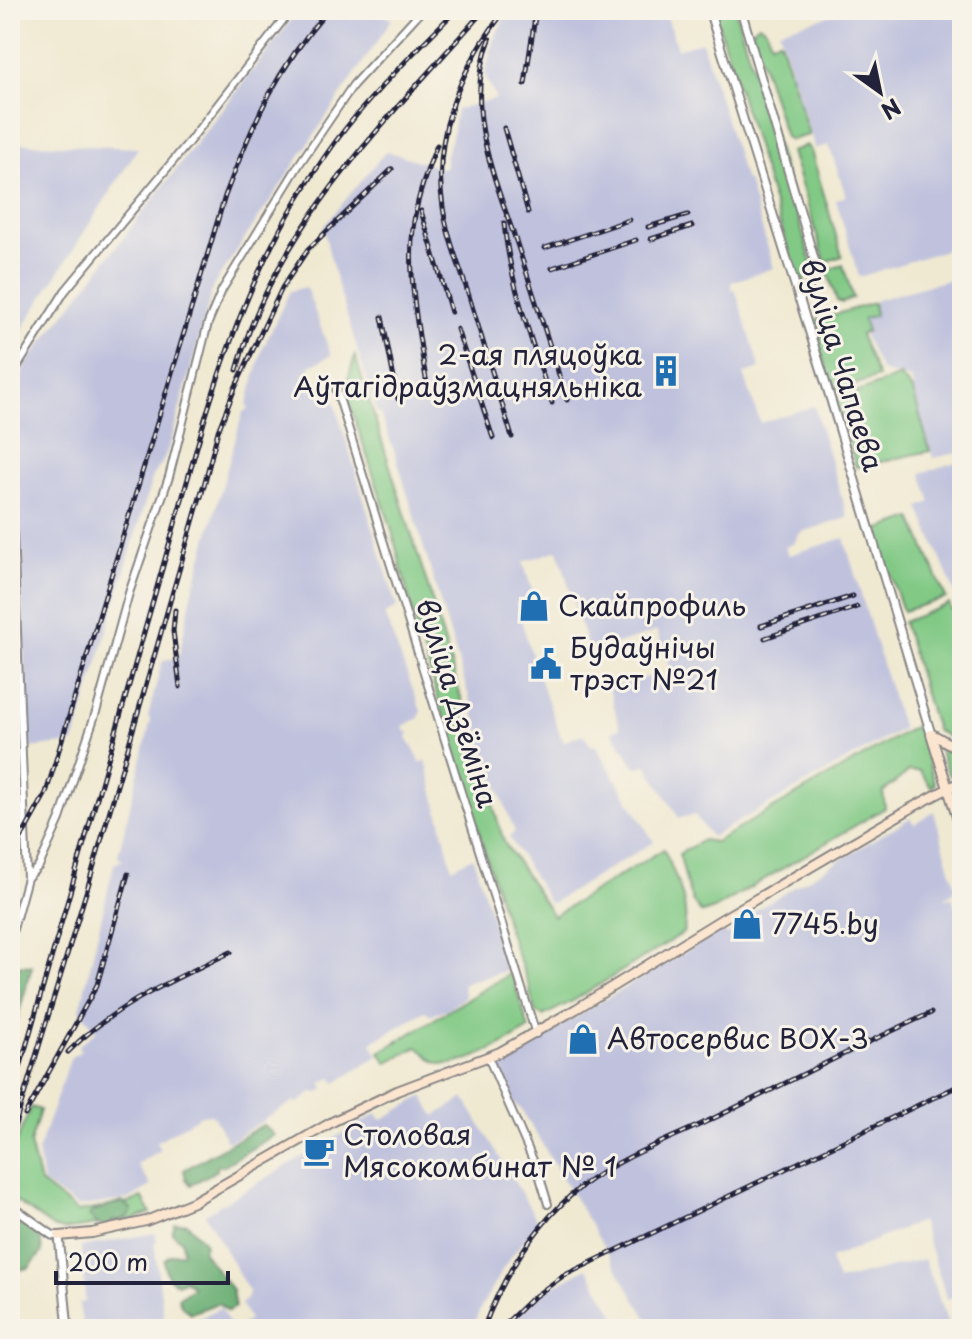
<svg xmlns="http://www.w3.org/2000/svg" width="972" height="1339" font-family="'Playpen Sans',sans-serif">
	<style>
		.industrial { fill: #c0c2dd }
		.green { fill: #81c985; stroke: #527660; stroke-width: 2 }
		.forest { fill: #68ad72; stroke: #456856; stroke-width: 2 }
		.lines { fill: none; stroke-linecap: round; stroke-linejoin: round }
		.minor-casing { stroke: #898686; stroke-width: 10 }
		.tertiary-casing { stroke: #898686; stroke-width: 11 }
		.secondary-casing { stroke: #898686; stroke-width: 12 }
		.minor { stroke: #fff; stroke-width: 6 }
		.tertiary { stroke: #fff; stroke-width: 7 }
		.secondary { stroke: #fbe5cf; stroke-width: 8 }
		.rail-casing { stroke: #22223b; stroke-width: 5 }
		.rail { stroke: #f7f3e8; stroke-width: 2; stroke-dasharray: 6; stroke-linecap: butt }
		.labels { text-anchor: middle; stroke-width: 6; stroke-linejoin: round; paint-order: stroke }
		.poi-label { font-size: 28px; fill: #22223b; stroke: #f7f3e8; text-anchor: start }
		.street-label { font-size: 28px; fill: #22223b; stroke: #f7f3e8 }
	</style>
	<rect width="100%" height="100%" fill="#f7f3e8"/>
	<filter id="ink" filterUnits="userSpaceOnUse"><feTurbulence type="fractalNoise" baseFrequency=".0125" numOctaves="2"/><feDisplacementMap in="SourceGraphic" scale="16" xChannelSelector="R" yChannelSelector="G"/><feConvolveMatrix kernelMatrix="1 2 1 2 8 2 1 2 1" color-interpolation-filters="sRGB"/></filter>
	<filter id="wash" filterUnits="userSpaceOnUse"><feTurbulence type="fractalNoise" baseFrequency=".006" numOctaves="4" result="noise"/><feDisplacementMap in="SourceGraphic" scale="32" xChannelSelector="R" yChannelSelector="G"/><feGaussianBlur stdDeviation="1.8" result="paint"/><feColorMatrix in="noise" values="0 0 0 0 0 0 0 0 0 0 0 0 0 0 0 0 0 1.4 0 .05"/><feComposite in="paint" operator="in"/></filter>
	<g filter="url(#wash)">
		<rect width="100%" height="100%" fill="#f0e9d2"/>
		<!-- industrial -->
		<path class="industrial" d="M 299,10 L 372,10 L 392,19 L 213,286 L 171,441 L 162,463 L 153,475 L 74,743 L 29,748 L 13,437 L 23,368 Z
			M 508,10 L 665,10 L 677,49 L 702,42 L 745,181 L 748,181 L 774,268 L 731,282 L 732,290 L 735,289 L 760,368 L 744,374 L 760,423 L 814,406 L 848,518 L 801,532 L 793,544 L 785,547 L 789,555 L 844,538 L 902,729 L 711,837 L 695,815 L 679,818 L 647,765 L 636,767 L 612,731 L 620,728 L 609,688 L 659,674 L 661,682 L 673,678 L 657,631 L 589,653 L 558,550 L 523,562 L 534,596 L 516,603 L 537,672 L 563,742 L 583,734 L 591,746 L 595,745 L 654,842 L 550,904 L 509,837 L 515,832 L 490,766 L 396,456 L 380,414 L 377,413 L 335,276 L 323,227 L 386,151 L 441,168 L 446,167 L 445,157 L 451,141 L 456,110 L 496,99 L 485,75 L 493,41 Z
			M 849,10 L 962,10 L 962,245 L 859,277 L 836,200 L 846,196 L 829,145 L 815,149 L 779,30 Z
			M 10,143 L 138,148 L 20,333 L 10,333 Z
			M 962,276 L 962,452 L 933,458 L 911,379 L 881,371 L 857,321 L 876,300 Z
			M 306,287 L 331,355 L 309,367 L 310,371 L 303,375 L 311,389 L 328,381 L 397,608 L 384,614 L 421,711 L 419,718 L 403,726 L 405,731 L 409,732 L 407,737 L 421,763 L 426,760 L 452,868 L 473,857 L 508,970 L 462,984 L 465,996 L 448,1009 L 431,1015 L 425,1011 L 371,1043 L 378,1056 L 336,1083 L 332,1077 L 321,1083 L 325,1089 L 318,1093 L 313,1092 L 297,1104 L 294,1101 L 232,1140 L 227,1141 L 212,1114 L 201,1115 L 156,1142 L 161,1150 L 137,1164 L 151,1186 L 129,1199 L 78,1207 L 43,1183 L 38,1150 L 71,1057 L 81,1051 L 78,1046 L 96,1031 L 80,1010 L 114,864 L 123,860 L 118,856 L 151,720 L 148,717 L 162,662 L 179,656 L 192,594 L 243,412 L 249,409 L 247,406 L 262,350 L 290,291 Z
			M 962,460 L 962,610 L 919,507 L 931,502 L 921,473 Z
			M 934,811 L 956,890 L 944,898 L 952,897 L 962,925 L 962,1294 L 947,1299 L 921,1221 L 830,1259 L 838,1281 L 924,1259 L 949,1326 L 962,1323 L 962,1329 L 653,1329 L 520,1107 L 512,1103 L 497,1066 L 498,1063 L 721,931 L 729,935 L 748,922 L 756,910 L 910,818 L 914,824 Z
			M 423,1096 L 435,1116 L 464,1098 L 538,1221 L 505,1265 L 480,1309 L 472,1329 L 233,1329 L 249,1320 L 241,1304 L 247,1299 L 249,1292 L 205,1214 L 377,1113 L 381,1120 Z
			M 155,1233 L 157,1241 L 154,1242 L 164,1318 L 137,1321 L 137,1329 L 83,1329 L 79,1303 L 85,1302 L 85,1294 L 81,1247 Z
			M 587,1268 L 623,1329 L 504,1329 L 545,1291 Z
			M 221,1307 L 231,1329 L 179,1329 Z"/>
		<!-- green -->
		<path class="green" d="M 714,10 L 735,10 L 812,264 L 802,285 L 799,285 Z
			M 759,24 L 766,29 L 771,42 L 780,40 L 809,135 L 790,140 L 785,137 L 753,34 L 752,30 Z
			M 806,145 L 811,151 L 842,256 L 825,262 L 791,152 Z
			M 843,265 L 853,298 L 842,303 L 837,301 L 827,270 Z
			M 873,303 L 875,315 L 863,319 L 867,331 L 860,335 L 878,377 L 833,392 L 813,321 Z
			M 355,356 L 429,590 L 504,842 L 553,916 L 664,849 C 674,876 692,905 683,933 L 573,1001 L 543,1016 L 535,1012 L 529,986 L 510,935 L 414,619 L 391,527 L 345,390 Z
			M 900,376 L 913,391 L 930,451 L 856,467 L 837,400 Z
			M 912,518 L 946,598 L 903,611 L 877,535 L 880,529 Z
			M 949,604 L 962,635 L 962,745 L 936,730 L 903,622 Z
			M 917,725 L 935,785 L 931,787 L 920,771 L 909,771 L 883,792 L 885,808 L 714,909 L 702,913 C 686,899 686,874 679,854 L 703,840 L 715,842 Z
			M 943,747 L 962,757 L 962,777 L 954,779 L 948,774 L 939,748 Z
			M 511,973 L 529,1029 C 512,1040 457,1071 438,1063 C 431,1060 424,1051 417,1047 L 387,1063 L 380,1052 Z
			M 31,1107 L 40,1110 L 30,1144 L 40,1183 L 78,1212 L 129,1203 L 142,1197 L 151,1213 L 134,1219 L 64,1230 L 53,1227 L 10,1197 L 10,1157 Z"/>
		<!-- forest -->
		<path class="forest" d="M 13,965 L 32,966 L 10,1045 L 10,970 Z
			M 263,1125 L 274,1135 L 223,1166 L 218,1165 L 217,1170 L 191,1185 L 186,1179 L 184,1170 Z
			M 122,1202 L 132,1210 C 130,1218 120,1221 112,1221 L 110,1225 C 100,1228 96,1223 89,1216 L 93,1211 Z
			M 10,1213 L 40,1232 L 42,1252 L 29,1268 L 10,1271 Z
			M 187,1223 L 205,1243 L 203,1252 L 232,1290 L 235,1307 L 228,1311 L 218,1303 L 191,1313 L 181,1305 L 178,1298 L 193,1287 L 185,1280 L 178,1284 C 167,1279 165,1271 164,1260 L 170,1255 L 183,1253 L 182,1241 L 172,1233 L 175,1224 Z"/>
	</g>
	<g filter="url(#ink)">
		<g class="lines">
			<defs>
				<path id="minor" d="M 335,385 L 536,1034
					M 10,386 L 12,375 L 65,291 L 188,143 L 291,10
					M 10,460 L 27,878 L 10,940
					M 27,878 L 39,866 L 60,819 L 97,709 L 129,593 L 169,477 L 208,323 L 222,290 L 300,163 L 353,85 L 422,10
					M 488,1057 L 539,1174 L 548,1204"/>
				<path id="tertiary" d="M 709,10 L 830,397 L 931,734
					M 741,10 L 817,269 L 806,292 L 799,300
					M 10,1205 L 52,1235 L 59,1236 L 68,1329"/>
				<path id="secondary" d="M 931,734 L 962,833
					M 932,734 L 962,751
					M 59,1236 L 92,1233 L 146,1221 L 193,1202 L 334,1121 L 397,1091 L 500,1052 L 576,1009 L 722,919 L 913,807 L 962,781"/>
			</defs>
			<!-- minor casing -->
			<use href="#minor" class="minor-casing"/>
			<!-- tertiary casing -->
			<use href="#tertiary" class="tertiary-casing"/>
			<!-- secondary casing -->
			<use href="#secondary" class="secondary-casing"/>
			<!-- minor -->
			<use href="#minor" class="minor"/>
			<!-- tertiary -->
			<use href="#tertiary" class="tertiary"/>
			<!-- secondary -->
			<use href="#secondary" class="secondary"/>
			<defs>
				<path id="rail" d="M 499,18 C 459,72 432,138 443,207 C 447,237 460,267 469,296 C 483,343 498,390 512,437
					M 490,39 C 463,106 494,177 516,241 C 534,294 550,347 567,400
					M 525,84 L 536,10
					M 504,128 L 528,212
					M 421,211 L 451,312
					M 504,223 C 510,284 533,344 552,403
					M 648,227 L 688,215
					M 651,239 L 692,226
					M 545,248 L 629,220
					M 552,268 L 636,240
					M 382,317 L 398,399
					M 457,329 L 493,438
					M 237,370 C 273,230 391,116 484,10
					M 428,390 C 420,343 407,276 413,229 C 416,200 426,172 437,145
					M 201,497 L 218,431 L 235,388 L 282,288 L 308,249 L 392,169
					M 175,610 L 173,631 L 180,687
					M 761,626 L 853,596
					M 765,638 L 857,607
					M 10,858 L 46,793 L 225,196 C 253,122 276,70 328,10
					M 68,1052 C 114,1005 173,980 231,952
					M 10,1103 L 204,422 C 236,317 270,231 336,141 C 371,94 415,52 456,10
					M 25,1115 L 97,985 L 128,874
					M 10,1141 L 88,886 L 203,487
					M 483,1329 C 504,1274 536,1223 582,1186 C 618,1158 671,1139 712,1119 C 785,1084 857,1046 931,1013
					M 500,1329 L 531,1299 L 563,1276 L 960,1085"/>
			</defs>
			<!-- rail casing -->
			<use href="#rail" class="rail-casing"/>
			<!-- rail -->
			<use href="#rail" class="rail"/>
		</g>
	</g>
	<!-- icons -->
	<defs>
		<symbol id="building-bare" viewBox="-9 -9 18 18"><path d="M-4-6H4V6H1V3H-1V6H-4ZM-2.5-4.3h1.7v1.8h-1.7ZM.8-4.3h1.7v1.8H.8ZM-2.5-1h1.7V.8h-1.7ZM.8-1h1.7V.8H.8Z" fill="#1f6fb2" stroke="#f7f3e8" stroke-width="2.5" paint-order="stroke"/></symbol>
		<symbol id="shop-bare" viewBox="-9 -9 18 18"><path d="M-5-2.5h2.3a2.7 3.5 0 0 1 5.4 0H5L5.5 6h-11ZM-1.5-2.5h3a1.5 2.3 0 0 0-3 0Z" fill="#1f6fb2" stroke="#f7f3e8" stroke-width="2.5" paint-order="stroke"/></symbol>
		<symbol id="civic-bare" viewBox="-9 -9 18 18"><path d="M-.6-6.5H3V-4.5H.6V-3L4-1V1h2V6H-6V1h2V-1L-.6-3ZM-1.2 2.5V6h2.4V2.5Z" fill="#1f6fb2" stroke="#f7f3e8" stroke-width="2.5" paint-order="stroke"/></symbol>
		<symbol id="cafe-bare" viewBox="-9 -9 18 18"><path d="M-5.5-4.5H6V0H3Q3 3.5 0 3.5H-2.5Q-5.5 3.5-5.5 0ZM3-3.2v2h1.7v-2ZM-6 4.5H4V6H-6Z" fill="#1f6fb2" stroke="#f7f3e8" stroke-width="2.5" paint-order="stroke"/></symbol>
	</defs>
	<g fill-rule="evenodd">
		<use href="#building-bare" x="644" y="349" width="44" height="44"/>
		<use href="#shop-bare" x="512" y="584" width="44" height="44"/>
		<use href="#civic-bare" x="524" y="642" width="44" height="44"/>
		<use href="#shop-bare" x="725" y="902" width="44" height="44"/>
		<use href="#shop-bare" x="561" y="1017" width="44" height="44"/>
		<use href="#cafe-bare" x="297" y="1129" width="44" height="44"/>
	</g>
	<g class="labels">
		<!-- poi labels -->
		<g class="poi-label">
			<text x="642" y="365" text-anchor="end">2-ая пляцоўка<tspan x="642" dy="32">Аўтагідраўзмацняльніка</tspan></text>
			<text x="558" y="616">Скайпрофиль</text>
			<text x="570" y="658">Будаўнічы<tspan x="570" dy="32">трэст №21</tspan></text>
			<text x="771" y="934">7745.by</text>
			<text x="607" y="1049">Автосервис BOX-3</text>
			<text x="343" y="1145">Столовая<tspan x="343" dy="32">Мясокомбинат № 1</tspan></text>
		</g>
		<!-- street labels -->
		<g class="street-label">
			<text transform="translate(842 365) rotate(73)" y="10">вуліца Чапаева</text>
			<text transform="translate(457 703) rotate(73)" y="10">вуліца Дзёміна</text>
		</g>
	</g>
	<!-- margin -->
	<rect width="972" height="1339" fill="none" stroke="#f7f3e8" stroke-width="40"/>
	<!-- north arrow -->
	<g transform="translate(880 92) rotate(147)" stroke="#f7f3e8" stroke-width="6" paint-order="stroke">
	<path d="M0-6L14 30L0 20L-14 30Z" fill="#22223b"/>
	<text y="-12" font-size="22" font-weight="bold" text-anchor="middle" fill="#22223b">N</text>
	</g>
	<!-- scale -->
	<path d="M56 1271v12h172v-12" fill="none" stroke="#22223b" stroke-width="4"/>
	<text x="68" y="1271" font-size="24" fill="#22223b" stroke="#f7f3e8" stroke-width="6" paint-order="stroke">200 m</text>
</svg>
